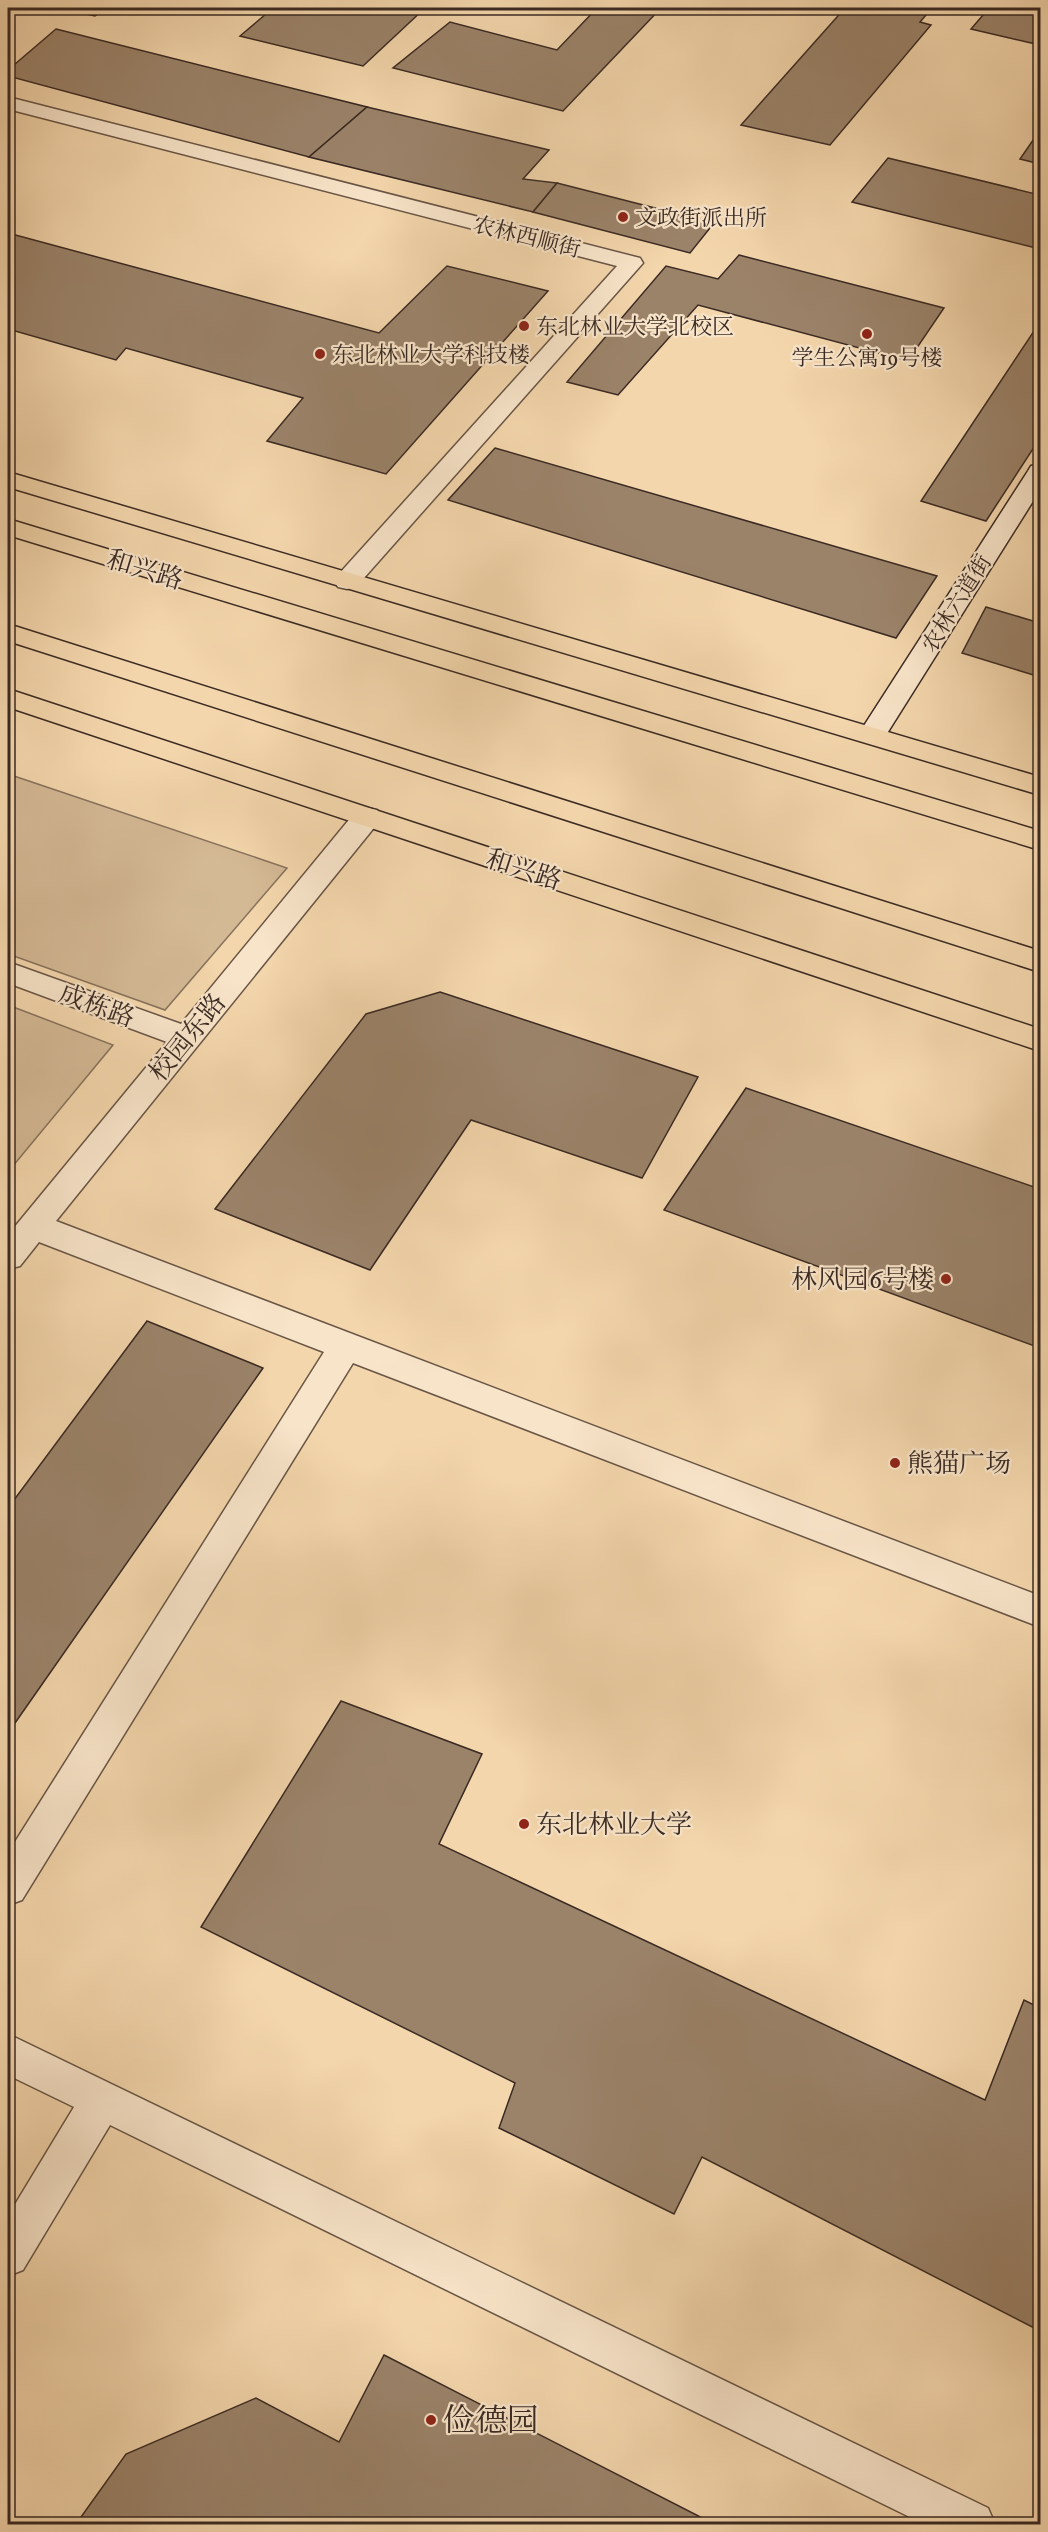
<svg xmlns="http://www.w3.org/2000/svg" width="1048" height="2532" font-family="'IM FELL Double Pica','Noto Serif SC',serif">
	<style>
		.green { fill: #d4b995; stroke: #87725c; stroke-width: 1.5 }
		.building { fill: #9b836a; stroke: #3a2a23; stroke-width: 1.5 }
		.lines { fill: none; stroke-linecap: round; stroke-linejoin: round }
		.street-casing { stroke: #685545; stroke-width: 3 }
		.secondary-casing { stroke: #3a2a23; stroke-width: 3 }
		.highway-casing { stroke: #3a2a23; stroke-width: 3 }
		.street { fill: #f8e4c9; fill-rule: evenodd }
		.secondary { fill: #f8e4c9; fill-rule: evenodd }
		.highway { fill: #f4d6ac; fill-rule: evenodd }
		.poi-dot { fill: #8f2418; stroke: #f8e4c9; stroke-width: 2 }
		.labels { text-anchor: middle; stroke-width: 4.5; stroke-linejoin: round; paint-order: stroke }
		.far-poi-label { font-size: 22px; fill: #3a2a23; stroke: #f8e4c9; text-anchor: start }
		.far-street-label { font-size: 22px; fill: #3a2a23; stroke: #f8e4c9 }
		.street-label { font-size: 26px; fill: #3a2a23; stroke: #f8e4c9 }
		.poi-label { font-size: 26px; fill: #3a2a23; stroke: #f8e4c9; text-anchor: start }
		.near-poi-label { font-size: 32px; fill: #3a2a23; stroke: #f8e4c9; text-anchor: start }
	</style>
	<rect width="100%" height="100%" fill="#f4d6ac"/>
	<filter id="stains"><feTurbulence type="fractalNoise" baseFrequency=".00333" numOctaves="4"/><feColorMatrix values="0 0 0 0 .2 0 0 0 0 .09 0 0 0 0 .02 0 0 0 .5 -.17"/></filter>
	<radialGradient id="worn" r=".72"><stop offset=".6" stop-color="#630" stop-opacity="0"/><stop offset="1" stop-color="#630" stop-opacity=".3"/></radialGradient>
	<g class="green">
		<path d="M8,774L287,868L165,1010L8,954Z"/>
		<path d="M8,1005L113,1045L8,1172Z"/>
	</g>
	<g class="building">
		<path d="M60,8H106L95,16Z"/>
		<path d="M273,8H425L363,66L240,36Z"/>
		<path d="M597,8H661L563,111L393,68L450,22L557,50Z"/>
		<path d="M845,8H932L920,22L931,25L830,145L741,125Z"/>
		<path d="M989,8H1040V45L971,29Z"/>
		<path d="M56,29L367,107L309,157L8,76V70Z"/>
		<path d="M367,107L549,150L523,179L557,183L533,212L309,157Z"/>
		<path d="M1040,130V164L1020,159Z"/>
		<path d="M888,158L1040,195V249L852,202Z"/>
		<path d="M557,183L714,223L690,253L533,212Z"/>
		<path d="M8,233L379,333L447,266L548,291L386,474L267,441L303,398L126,348L116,360L8,329Z"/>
		<path d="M739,255L944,308L908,361L698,305L618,395L567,382L666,266L718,279Z"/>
		<path d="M1040,322V438L986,521L921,501Z"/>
		<path d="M495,448L937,576L896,638L448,500Z"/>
		<path d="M986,607L1040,623V677L962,653Z"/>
		<path d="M440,992L698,1077L642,1178L471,1120L370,1270L215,1209L366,1014Z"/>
		<path d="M746,1088L1040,1189V1348L664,1210Z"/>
		<path d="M147,1321L263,1368L8,1733V1508Z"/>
		<path d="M341,1701L482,1754L439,1844L985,2100L1024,2000L1040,2008V2331L702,2157L674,2214L499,2128L515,2083L201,1927Z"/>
		<path d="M384,2355L714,2524H76L126,2454L256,2398L339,2442Z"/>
	</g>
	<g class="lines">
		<defs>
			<g id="street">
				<path d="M8,97L640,258L643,263L356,587L347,589L338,587L334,581L338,575L617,266L8,109Z"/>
				<path d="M367,808L377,810L381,817L377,824L56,1221L1040,1596V1627L353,1363L22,1900L8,1905V1853L324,1352L39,1242L20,1266L8,1269V1235L167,1042L8,983V962L181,1024L357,810Z"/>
				<path d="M8,2034L988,2508L995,2524H924L110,2125L23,2270L8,2276V2216L74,2107L8,2075Z"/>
			</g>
			<path id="secondary" d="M1040,464V490L886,735L882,741L872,744L862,741L858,735L1028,471L1031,466Z"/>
			<g id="highway">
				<path d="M8,472L1040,777V795L8,487Z"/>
				<path d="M8,519L1040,831V850L8,535Z"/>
				<path d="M8,624L1040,951V972L8,641Z"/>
				<path d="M8,689L1040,1029V1051L8,707Z"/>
			</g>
		</defs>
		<use href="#street" class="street-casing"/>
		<use href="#secondary" class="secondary-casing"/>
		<use href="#highway" class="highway-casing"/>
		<use href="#street" class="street"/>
		<use href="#secondary" class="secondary"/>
		<use href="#highway" class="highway"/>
	</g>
	<g class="poi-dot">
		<circle cx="623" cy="217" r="6"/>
		<circle cx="524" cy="326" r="6"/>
		<circle cx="867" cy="334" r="6"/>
		<circle cx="320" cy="354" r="6"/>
		<circle cx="946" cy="1279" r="6"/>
		<circle cx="895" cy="1463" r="6"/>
		<circle cx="524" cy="1824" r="6"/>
		<circle cx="431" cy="2420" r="6"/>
	</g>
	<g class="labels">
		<g class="far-poi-label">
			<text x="635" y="225">文政街派出所</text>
			<text x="536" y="334">东北林业大学北校区</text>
			<text x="332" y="362">东北林业大学科技楼</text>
			<text x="867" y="365" text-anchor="middle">学生公寓19号楼</text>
		</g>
		<g class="far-street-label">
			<text transform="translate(527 236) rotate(14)" y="8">农林西顺街</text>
			<text transform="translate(956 603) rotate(-58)" y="8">农林六道街</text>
		</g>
		<g class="street-label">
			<text transform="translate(145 569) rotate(17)" y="9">和兴路</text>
			<text transform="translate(524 869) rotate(18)" y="9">和兴路</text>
			<text transform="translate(97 1005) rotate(20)" y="9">成栋路</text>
			<text transform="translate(187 1037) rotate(-51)" y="9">校园东路</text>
		</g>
		<g class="poi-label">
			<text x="934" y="1288" text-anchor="end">林风园6号楼</text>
			<text x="907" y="1472">熊猫广场</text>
			<text x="536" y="1833">东北林业大学</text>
		</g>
		<g class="near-poi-label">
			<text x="443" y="2431">俭德园</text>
		</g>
	</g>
	<rect width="1048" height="2532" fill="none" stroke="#f4d6ac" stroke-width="30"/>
	<rect x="9" y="9" width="1030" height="2514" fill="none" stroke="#3a2a23" stroke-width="3"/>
	<rect x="15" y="15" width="1018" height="2502" fill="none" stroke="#3a2a23" stroke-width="1.5"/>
	<rect width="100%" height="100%" filter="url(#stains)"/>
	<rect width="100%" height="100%" fill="url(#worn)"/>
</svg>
